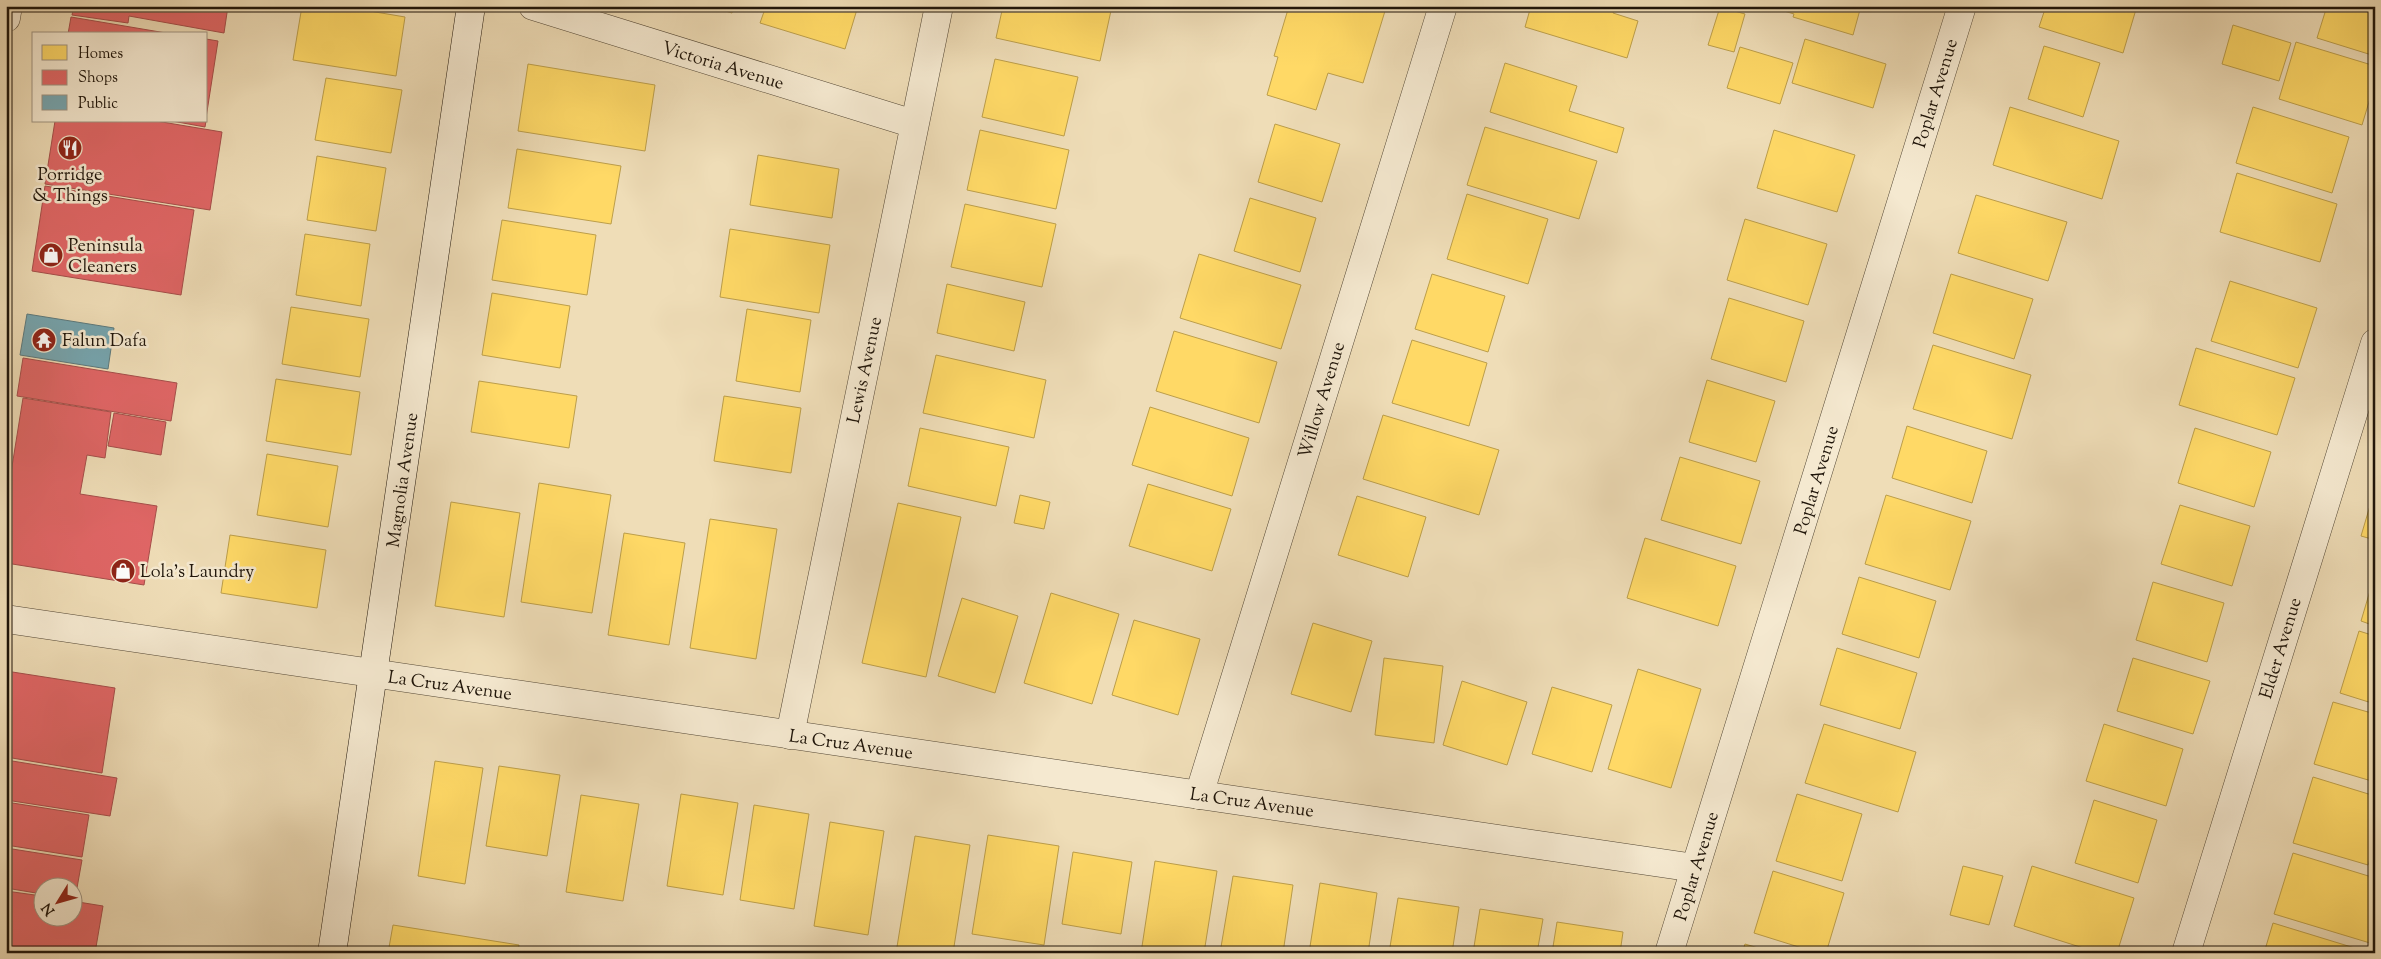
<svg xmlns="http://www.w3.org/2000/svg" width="2381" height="959" font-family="'Sorts Mill Goudy',serif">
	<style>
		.homes { fill: #ffd966; stroke: #bc9e4a }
		.shops { fill: #e06666; stroke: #a64e4a }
		.public { fill: #76a5af; stroke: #5c7a7e }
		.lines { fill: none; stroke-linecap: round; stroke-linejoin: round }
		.minor-casing { stroke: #534735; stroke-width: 29 }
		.tertiary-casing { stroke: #534735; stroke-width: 29 }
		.secondary-casing { stroke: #1f150a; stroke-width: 29 }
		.minor { stroke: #f5e9d0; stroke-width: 28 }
		.tertiary { stroke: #f5e9d0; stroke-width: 28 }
		.secondary { stroke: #f5e9d0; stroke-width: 28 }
		.labels { text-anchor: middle; stroke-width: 5; stroke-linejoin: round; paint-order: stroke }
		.street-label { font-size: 18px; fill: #1f150a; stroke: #f5e9d0 }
		.poi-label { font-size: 18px; fill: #1f150a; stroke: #f5e9d0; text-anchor: start }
	</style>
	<rect width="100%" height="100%" fill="#efddb7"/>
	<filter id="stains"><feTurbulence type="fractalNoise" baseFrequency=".004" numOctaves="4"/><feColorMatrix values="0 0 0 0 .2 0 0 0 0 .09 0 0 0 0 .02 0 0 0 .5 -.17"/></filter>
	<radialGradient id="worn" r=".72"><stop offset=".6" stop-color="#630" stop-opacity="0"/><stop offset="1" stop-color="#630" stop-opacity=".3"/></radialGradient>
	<g class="homes">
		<path d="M302,6H340L405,17L396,76L293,60Z"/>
		<path d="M709,6H734L732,13Z"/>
		<path d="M766,6H858L845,49L760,23Z"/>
		<path d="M1003,6H1112L1100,61L996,38Z"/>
		<path d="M1289,6H1371L1385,11L1363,83L1328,73L1316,110L1267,95L1278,57L1274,56Z"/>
		<path d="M1531,6H1615L1613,13L1638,21L1627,58L1525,27Z"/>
		<path d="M1861,6L1853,35L1793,17L1794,14L1771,7Z"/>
		<path d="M2046,6H2137L2123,53L2039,27Z"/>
		<path d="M2327,6H2375V56L2317,38Z"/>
		<path d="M1720,7L1745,14L1734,52L1708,45Z"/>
		<path d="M2233,25L2291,43L2279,81L2222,64Z"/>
		<path d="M1805,39L1886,64L1873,108L1792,83Z"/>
		<path d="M2296,42L2375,66V82L2362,125L2279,99Z"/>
		<path d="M2044,46L2100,63L2083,117L2028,99Z"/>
		<path d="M1740,47L1793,63L1780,104L1727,88Z"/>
		<path d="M995,59L1078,77L1064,136L982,117Z"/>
		<path d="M1505,63L1577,86L1569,111L1624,128L1617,153L1490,112Z"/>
		<path d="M528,64L655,85L645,151L518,131Z"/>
		<path d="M326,78L402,90L391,153L315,140Z"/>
		<path d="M2010,107L2119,141L2102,199L1993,165Z"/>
		<path d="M2253,107L2349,137L2332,193L2236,163Z"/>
		<path d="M1275,124L1340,144L1322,202L1258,182Z"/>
		<path d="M1485,127L1597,161L1579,219L1467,185Z"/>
		<path d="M980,130L1069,150L1056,209L967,190Z"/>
		<path d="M1774,130L1855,155L1837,212L1757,188Z"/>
		<path d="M517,149L621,166L611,224L508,208Z"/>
		<path d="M758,155L839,169L832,218L750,205Z"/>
		<path d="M317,156L386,168L376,231L307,220Z"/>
		<path d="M2237,173L2337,204L2320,262L2220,232Z"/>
		<path d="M1467,194L1548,219L1528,284L1447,259Z"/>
		<path d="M1976,195L2067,222L2048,281L1958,253Z"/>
		<path d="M1250,198L1316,218L1300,272L1234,251Z"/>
		<path d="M965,204L1056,224L1042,287L951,267Z"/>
		<path d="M1745,219L1827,244L1808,305L1727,280Z"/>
		<path d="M502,220L596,235L587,295L492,280Z"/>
		<path d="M730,229L830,245L819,313L720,297Z"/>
		<path d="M305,234L370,244L361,306L296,295Z"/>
		<path d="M1199,254L1301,285L1281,349L1180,318Z"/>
		<path d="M1432,274L1505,296L1488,352L1415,329Z"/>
		<path d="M1951,274L2033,299L2014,359L1933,333Z"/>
		<path d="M2230,281L2317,308L2298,368L2211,341Z"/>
		<path d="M947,284L1025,302L1014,351L937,333Z"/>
		<path d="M492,293L570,306L560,368L482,355Z"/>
		<path d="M1729,298L1804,321L1786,382L1711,359Z"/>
		<path d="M291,307L369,319L360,377L282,364Z"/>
		<path d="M747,309L811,320L800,392L736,381Z"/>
		<path d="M1174,331L1277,362L1259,423L1156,391Z"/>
		<path d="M1412,340L1487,363L1469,426L1392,403Z"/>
		<path d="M1933,345L2031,375L2012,439L1913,409Z"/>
		<path d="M2196,348L2295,378L2277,435L2179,405Z"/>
		<path d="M936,355L1046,380L1034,438L923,413Z"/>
		<path d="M276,379L360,392L351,455L266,441Z"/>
		<path d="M1707,380L1775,401L1756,462L1689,442Z"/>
		<path d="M479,381L577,396L569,448L471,432Z"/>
		<path d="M724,396L801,408L791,473L714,461Z"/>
		<path d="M1150,407L1249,438L1232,496L1132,465Z"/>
		<path d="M1383,415L1499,450L1479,515L1363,479Z"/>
		<path d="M1907,426L1987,451L1972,503L1892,478Z"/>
		<path d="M920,428L1009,447L996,506L908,486Z"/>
		<path d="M2195,428L2271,452L2254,507L2178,483Z"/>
		<path d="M267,454L338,466L328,527L257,515Z"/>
		<path d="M1680,457L1760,481L1741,544L1661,520Z"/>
		<path d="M539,483L611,495L592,613L521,602Z"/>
		<path d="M1148,484L1231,509L1212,571L1129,546Z"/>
		<path d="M2375,489V540L2361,536Z"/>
		<path d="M1020,495L1050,502L1044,529L1014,523Z"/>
		<path d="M1886,495L1971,521L1950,590L1865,564Z"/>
		<path d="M1357,496L1426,517L1408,577L1338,555Z"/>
		<path d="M451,502L520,513L504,617L435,606Z"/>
		<path d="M898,503L961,517L926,677L862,663Z"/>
		<path d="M2180,505L2250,526L2232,586L2161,564Z"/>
		<path d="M710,519L777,529L756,659L690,648Z"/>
		<path d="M624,533L685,543L669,645L608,635Z"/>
		<path d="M230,535L326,550L317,608L221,593Z"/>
		<path d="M1645,538L1736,566L1718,626L1627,598Z"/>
		<path d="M2375,574V626L2361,621Z"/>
		<path d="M1859,577L1936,601L1919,658L1842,634Z"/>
		<path d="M2153,582L2224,603L2207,662L2136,640Z"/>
		<path d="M1051,593L1119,614L1092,704L1024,683Z"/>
		<path d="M962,598L1018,616L995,693L938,676Z"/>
		<path d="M1134,620L1200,639L1178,715L1112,695Z"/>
		<path d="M1313,623L1372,641L1351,712L1291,694Z"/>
		<path d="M2359,631L2375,636V704L2340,693Z"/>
		<path d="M1837,648L1917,673L1900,729L1820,705Z"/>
		<path d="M1384,658L1443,666L1434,743L1375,735Z"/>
		<path d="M2133,658L2210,681L2193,734L2117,711Z"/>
		<path d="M1638,669L1701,689L1671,788L1608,769Z"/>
		<path d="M1462,681L1527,702L1507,765L1443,745Z"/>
		<path d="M1552,687L1612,705L1592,772L1532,754Z"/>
		<path d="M2333,702L2375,714V782L2314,764Z"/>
		<path d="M1824,724L1916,752L1898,812L1805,783Z"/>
		<path d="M2104,724L2183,749L2166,806L2086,781Z"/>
		<path d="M435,761L483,768L465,884L418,876Z"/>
		<path d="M499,766L560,775L547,856L486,846Z"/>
		<path d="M2313,777L2375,796V844L2368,865L2293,843Z"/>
		<path d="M681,794L738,803L723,895L667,886Z"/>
		<path d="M1797,794L1862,814L1842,881L1776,861Z"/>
		<path d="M581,795L639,804L623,901L566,892Z"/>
		<path d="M2094,800L2157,820L2138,883L2075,863Z"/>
		<path d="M754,805L809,814L794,909L740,900Z"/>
		<path d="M830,822L884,831L868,935L814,926Z"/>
		<path d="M988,835L1059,846L1044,945L972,934Z"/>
		<path d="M915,836L970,845L953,953H896Z"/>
		<path d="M1073,852L1132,862L1121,934L1062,924Z"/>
		<path d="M2293,853L2375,878V928L2370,943L2274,914Z"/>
		<path d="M1155,861L1217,871L1204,953H1141Z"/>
		<path d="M1963,866L2003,876L1989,925L1950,915Z"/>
		<path d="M2032,866L2134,898L2117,953H2099L2014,926Z"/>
		<path d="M1773,871L1844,893L1826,953H1818L1754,933Z"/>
		<path d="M1233,876L1293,885L1283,953H1220Z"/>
		<path d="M1320,883L1377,893L1368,953H1309Z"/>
		<path d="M1398,898L1459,907L1452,953H1389Z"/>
		<path d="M1480,909L1543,919L1537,953H1473Z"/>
		<path d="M1557,922L1623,932L1620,953H1552Z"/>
		<path d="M2273,923L2371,953H2264Z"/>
		<path d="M393,925L519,945L518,953H388Z"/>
		<path d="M1745,944L1775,953H1742Z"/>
		<path d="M2040,949L2052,953H2039Z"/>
	</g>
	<g class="shops">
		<path d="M74,6H228L224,33L129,16L128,23L72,15Z"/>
		<path d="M71,17L172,34H68Z"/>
		<path d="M206,39L218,41L206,118Z"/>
		<path d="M55,121H156L222,132L210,210L45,184Z"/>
		<path d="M172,121H206L205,127Z"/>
		<path d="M45,186L194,210L181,295L32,271Z"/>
		<path d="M23,358L177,383L171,421L17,396Z"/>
		<path d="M23,398L111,412L105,458L87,455L80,494L157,506L144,585L6,563V504Z"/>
		<path d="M114,413L166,422L161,455L108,446Z"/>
		<path d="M6,671L115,688L102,773L6,757Z"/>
		<path d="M6,760L117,778L110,816L6,800Z"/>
		<path d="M6,802L89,815L82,857L6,845Z"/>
		<path d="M6,848L82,860L75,899L72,898V886H42V894L6,888Z"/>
		<path d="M6,891L42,896V916H72V901L103,906L95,953H6Z"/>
	</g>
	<path class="public" d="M27,314L114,328L108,369L20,355Z"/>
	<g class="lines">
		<defs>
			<g id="minor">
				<path d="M533,6L914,124"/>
				<path d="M6,619L1695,868"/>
				<path d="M790,735L939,6"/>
				<path d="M1199,795L1443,6"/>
				<path d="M1669,953L1962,6"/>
				<path d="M2186,953L2375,343"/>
			</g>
			<path id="tertiary" d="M6,18L8,6"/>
			<path id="secondary" d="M332,953L471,6"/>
		</defs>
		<use href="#minor" class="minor-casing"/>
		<use href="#tertiary" class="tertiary-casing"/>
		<use href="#secondary" class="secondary-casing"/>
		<use href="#minor" class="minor"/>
		<use href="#tertiary" class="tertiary"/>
		<use href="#secondary" class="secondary"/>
	</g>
	<defs>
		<symbol id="restaurant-disc" viewBox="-11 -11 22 22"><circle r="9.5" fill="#8f2418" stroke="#f5e9d0"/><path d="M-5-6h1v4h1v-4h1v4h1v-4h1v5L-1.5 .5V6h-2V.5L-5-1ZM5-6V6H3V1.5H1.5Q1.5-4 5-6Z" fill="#fff"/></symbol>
		<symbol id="shop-disc" viewBox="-11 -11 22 22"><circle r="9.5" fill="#8f2418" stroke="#f5e9d0"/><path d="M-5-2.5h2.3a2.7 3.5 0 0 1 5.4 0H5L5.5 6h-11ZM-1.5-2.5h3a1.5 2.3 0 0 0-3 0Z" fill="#fff"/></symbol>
		<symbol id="temple-disc" viewBox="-11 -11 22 22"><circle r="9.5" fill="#8f2418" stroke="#f5e9d0"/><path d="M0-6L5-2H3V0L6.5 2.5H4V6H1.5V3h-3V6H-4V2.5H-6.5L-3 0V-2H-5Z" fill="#fff"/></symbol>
	</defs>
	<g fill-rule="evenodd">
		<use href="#restaurant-disc" x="56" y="134" width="28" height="28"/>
		<use href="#shop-disc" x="37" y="241" width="28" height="28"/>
		<use href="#temple-disc" x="30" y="326" width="28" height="28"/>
		<use href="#shop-disc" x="109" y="557" width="28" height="28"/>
	</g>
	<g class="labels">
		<g class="street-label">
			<text transform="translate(723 65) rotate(17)" y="6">Victoria Avenue</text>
			<text transform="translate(1935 93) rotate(-73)" y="6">Poplar Avenue</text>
			<text transform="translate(864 370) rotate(-78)" y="6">Lewis Avenue</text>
			<text transform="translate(1321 400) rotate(-73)" y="6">Willow Avenue</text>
			<text transform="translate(402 480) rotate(-82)" y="6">Magnolia Avenue</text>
			<text transform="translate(1816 480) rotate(-73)" y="6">Poplar Avenue</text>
			<text transform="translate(2280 648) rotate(-73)" y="6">Elder Avenue</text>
			<text transform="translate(450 685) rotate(8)" y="6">La Cruz Avenue</text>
			<text transform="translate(851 744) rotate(8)" y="6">La Cruz Avenue</text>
			<text transform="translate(1252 802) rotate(8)" y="6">La Cruz Avenue</text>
			<text transform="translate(1696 866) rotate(-73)" y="6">Poplar Avenue</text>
		</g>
		<g class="poi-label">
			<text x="70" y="180" text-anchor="middle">Porridge<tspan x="70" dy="21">&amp; Things</tspan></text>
			<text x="68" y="251">Peninsula<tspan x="68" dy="21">Cleaners</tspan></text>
			<text x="62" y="346">Falun Dafa</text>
			<text x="140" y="577">Lola’s Laundry</text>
		</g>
	</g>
	<rect width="2381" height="959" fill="none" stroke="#efddb7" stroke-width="25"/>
	<rect x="8" y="8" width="2366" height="944" fill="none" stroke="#1f150a" stroke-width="2.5"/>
	<rect x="12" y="12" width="2356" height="934" fill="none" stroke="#1f150a"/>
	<rect x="32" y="32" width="175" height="90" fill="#f5e9d0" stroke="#9f9481"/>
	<rect x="42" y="45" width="25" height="15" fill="#ffd966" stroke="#9f9481"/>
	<text x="78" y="58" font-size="15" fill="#1f150a">Homes</text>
	<rect x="42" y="70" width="25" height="15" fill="#e06666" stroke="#9f9481"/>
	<text x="78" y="82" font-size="15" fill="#1f150a">Shops</text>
	<rect x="42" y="95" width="25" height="15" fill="#76a5af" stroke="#9f9481"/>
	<text x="78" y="108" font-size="15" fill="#1f150a">Public</text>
	<g transform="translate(58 902) rotate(233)"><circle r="24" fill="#f5e9d0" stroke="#9f9481"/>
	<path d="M0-4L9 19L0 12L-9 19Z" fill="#8f2418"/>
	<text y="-8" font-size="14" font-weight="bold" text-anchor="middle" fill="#1f150a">N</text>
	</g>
	<rect width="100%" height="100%" filter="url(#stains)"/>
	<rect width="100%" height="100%" fill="url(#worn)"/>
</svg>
